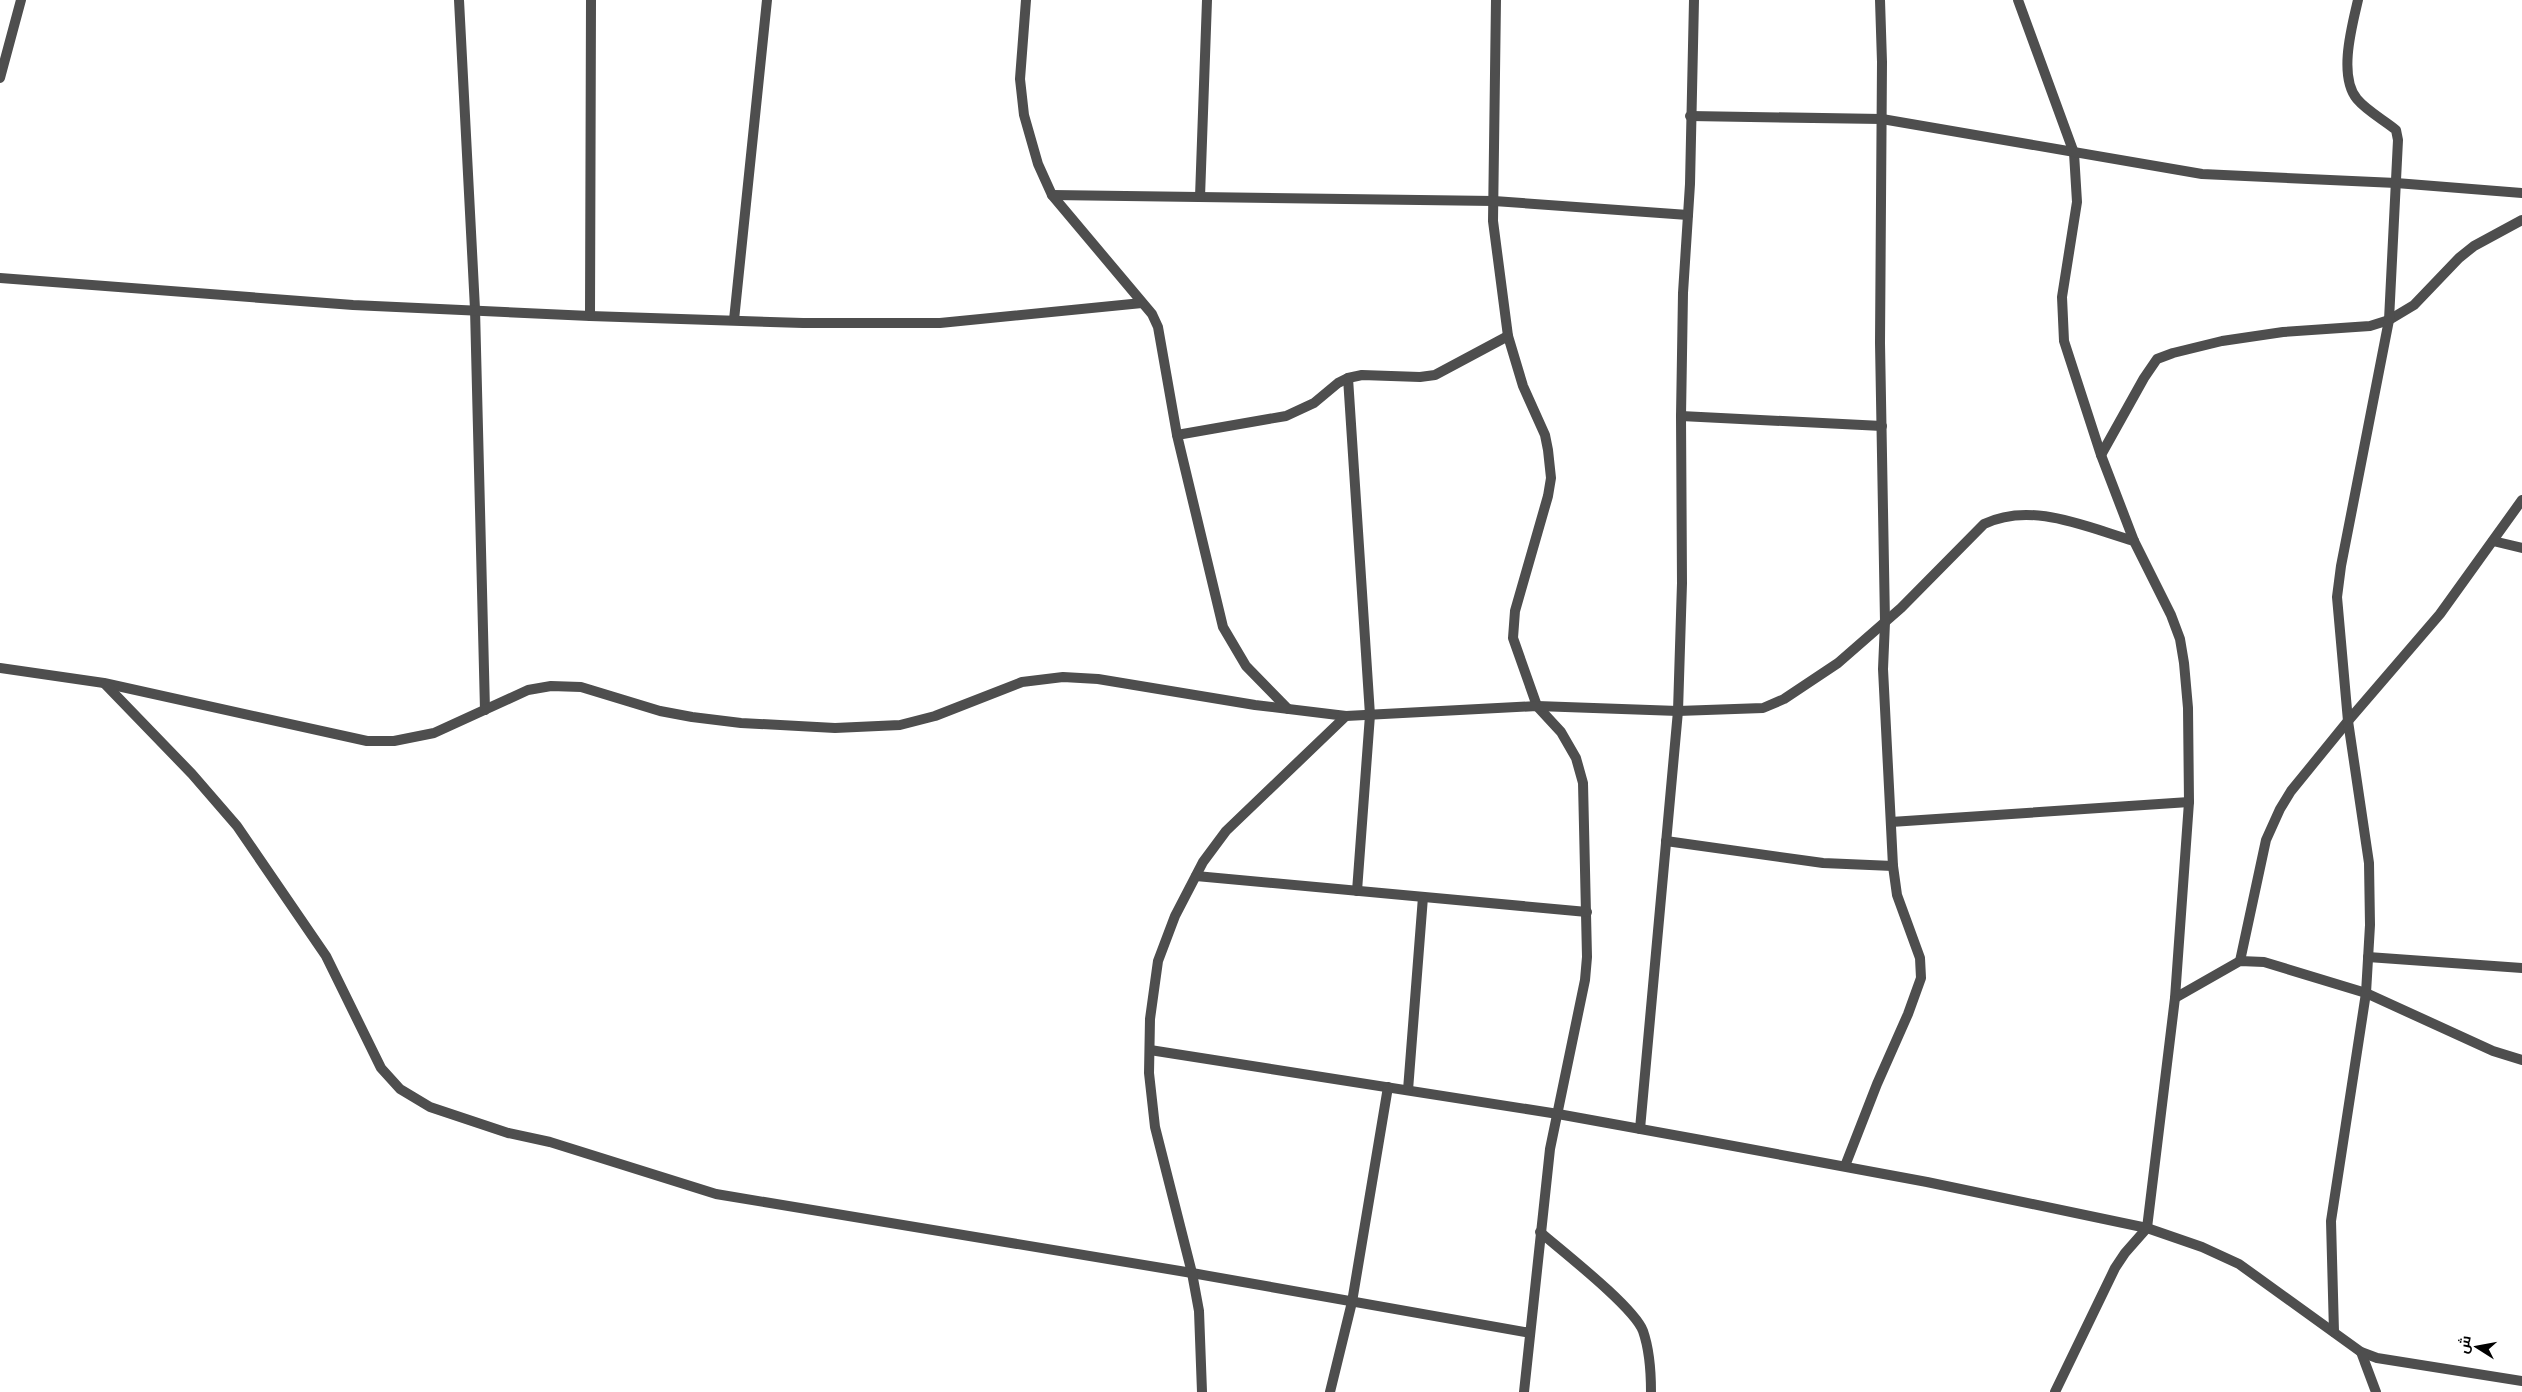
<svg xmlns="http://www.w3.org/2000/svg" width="2522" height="1392" font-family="Raleway,Cairo,sans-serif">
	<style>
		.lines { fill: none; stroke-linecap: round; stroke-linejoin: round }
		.street { stroke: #4e4e4e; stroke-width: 10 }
	</style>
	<rect width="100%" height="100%" fill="#fff"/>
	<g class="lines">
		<g class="street">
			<path d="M459,0L475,309L485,710"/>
			<path d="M1026,0L1020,79L1024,115L1038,164L1052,195L1152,314L1158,327L1177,435L1223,627L1246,666L1288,709"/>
			<path d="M1496,0L1493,221L1508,336L1523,386L1545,435L1548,450L1551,478L1548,496L1515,611L1513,638L1537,706L1561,732L1576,758L1583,783L1587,957L1585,980L1550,1149L1524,1392"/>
			<path d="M2018,0L2074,153L2077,202L2062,297L2064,341L2101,455L2134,541L2171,615L2180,639L2184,663L2188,708L2189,802L2175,998L2147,1228L2125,1253L2115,1268L2055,1392"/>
			<path d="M0,78L21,0"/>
			<path d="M1690,116L1882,119L2202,174L2396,183L2522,193"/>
			<path d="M1052,195L1494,201L1688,215"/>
			<path d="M1200,197L1207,0"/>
			<path d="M0,278L353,305L590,316L803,323H940L1142,303"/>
			<path d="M590,316L591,0"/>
			<path d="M734,320L767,0"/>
			<path d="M1348,378L1370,715L1357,891"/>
			<path d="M1681,416L1882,426"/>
			<path d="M1177,435L1286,416L1314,403L1338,383L1348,378L1362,375L1420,377L1435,375L1508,336"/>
			<path d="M2101,455L2144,378L2157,359L2173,353L2222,341L2283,332L2370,326L2389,320L2414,305L2459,258L2474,246L2522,220"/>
			<path d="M2493,541L2522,548"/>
			<path d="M0,668L104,683L367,741H394L434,733L528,690L551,686L581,687L660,711L692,717L741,723L835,728L900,725L935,716L1022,682L1063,677L1098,679L1255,705L1346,716L1537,706L1678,711L1763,708L1784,699L1838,663L1901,608L1984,524C2031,501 2086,527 2134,541"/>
			<path d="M105,684L192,774L237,826L326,956L381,1068L400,1089L430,1107L508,1133L550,1142L716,1194L1192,1273L1530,1333"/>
			<path d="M1891,822L2189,802"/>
			<path d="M1666,841L1823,863L1893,866"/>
			<path d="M1196,876L1587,912"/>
			<path d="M2368,957L2522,968"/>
			<path d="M2240,961L2266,840L2280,809L2291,791L2348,721L2440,614L2522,500"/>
			<path d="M2175,998L2240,961L2264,962L2366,993L2493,1051L2522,1060"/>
			<path d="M1150,1050L1558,1114L1701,1140L1927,1182L2147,1228L2202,1247L2239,1264L2361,1352L2377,1358L2522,1381"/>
			<path d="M1408,1090L1423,897"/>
			<path d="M1640,1129L1678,711L1682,583L1681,416L1683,293L1690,184L1694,0"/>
			<path d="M1845,1166L1877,1084L1908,1014L1921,978L1920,958L1897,895L1893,866L1883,669L1885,622L1880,343L1882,62L1880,0"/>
			<path d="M1540,1232C1562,1251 1634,1307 1643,1331C1650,1351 1651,1371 1651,1392"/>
			<path d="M2334,1332L2331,1221L2366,993L2370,925L2369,863L2348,721L2337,597L2341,566L2389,320L2398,140L2396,130C2384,120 2367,111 2357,99C2338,76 2352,26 2358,0"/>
			<path d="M2361,1352L2376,1392"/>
			<path d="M1202,1392L1199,1311L1192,1273L1155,1127L1149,1073L1150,1019L1158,961L1175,916L1203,862L1226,831L1346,716"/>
			<path d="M1330,1392L1352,1302L1388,1087"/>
		</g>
	</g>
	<g transform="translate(2477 1347) rotate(281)" stroke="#ffffff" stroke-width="4" paint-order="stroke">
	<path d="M0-4L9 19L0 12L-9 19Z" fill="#000000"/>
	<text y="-8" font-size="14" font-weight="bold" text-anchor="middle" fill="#000000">ش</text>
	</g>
</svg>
